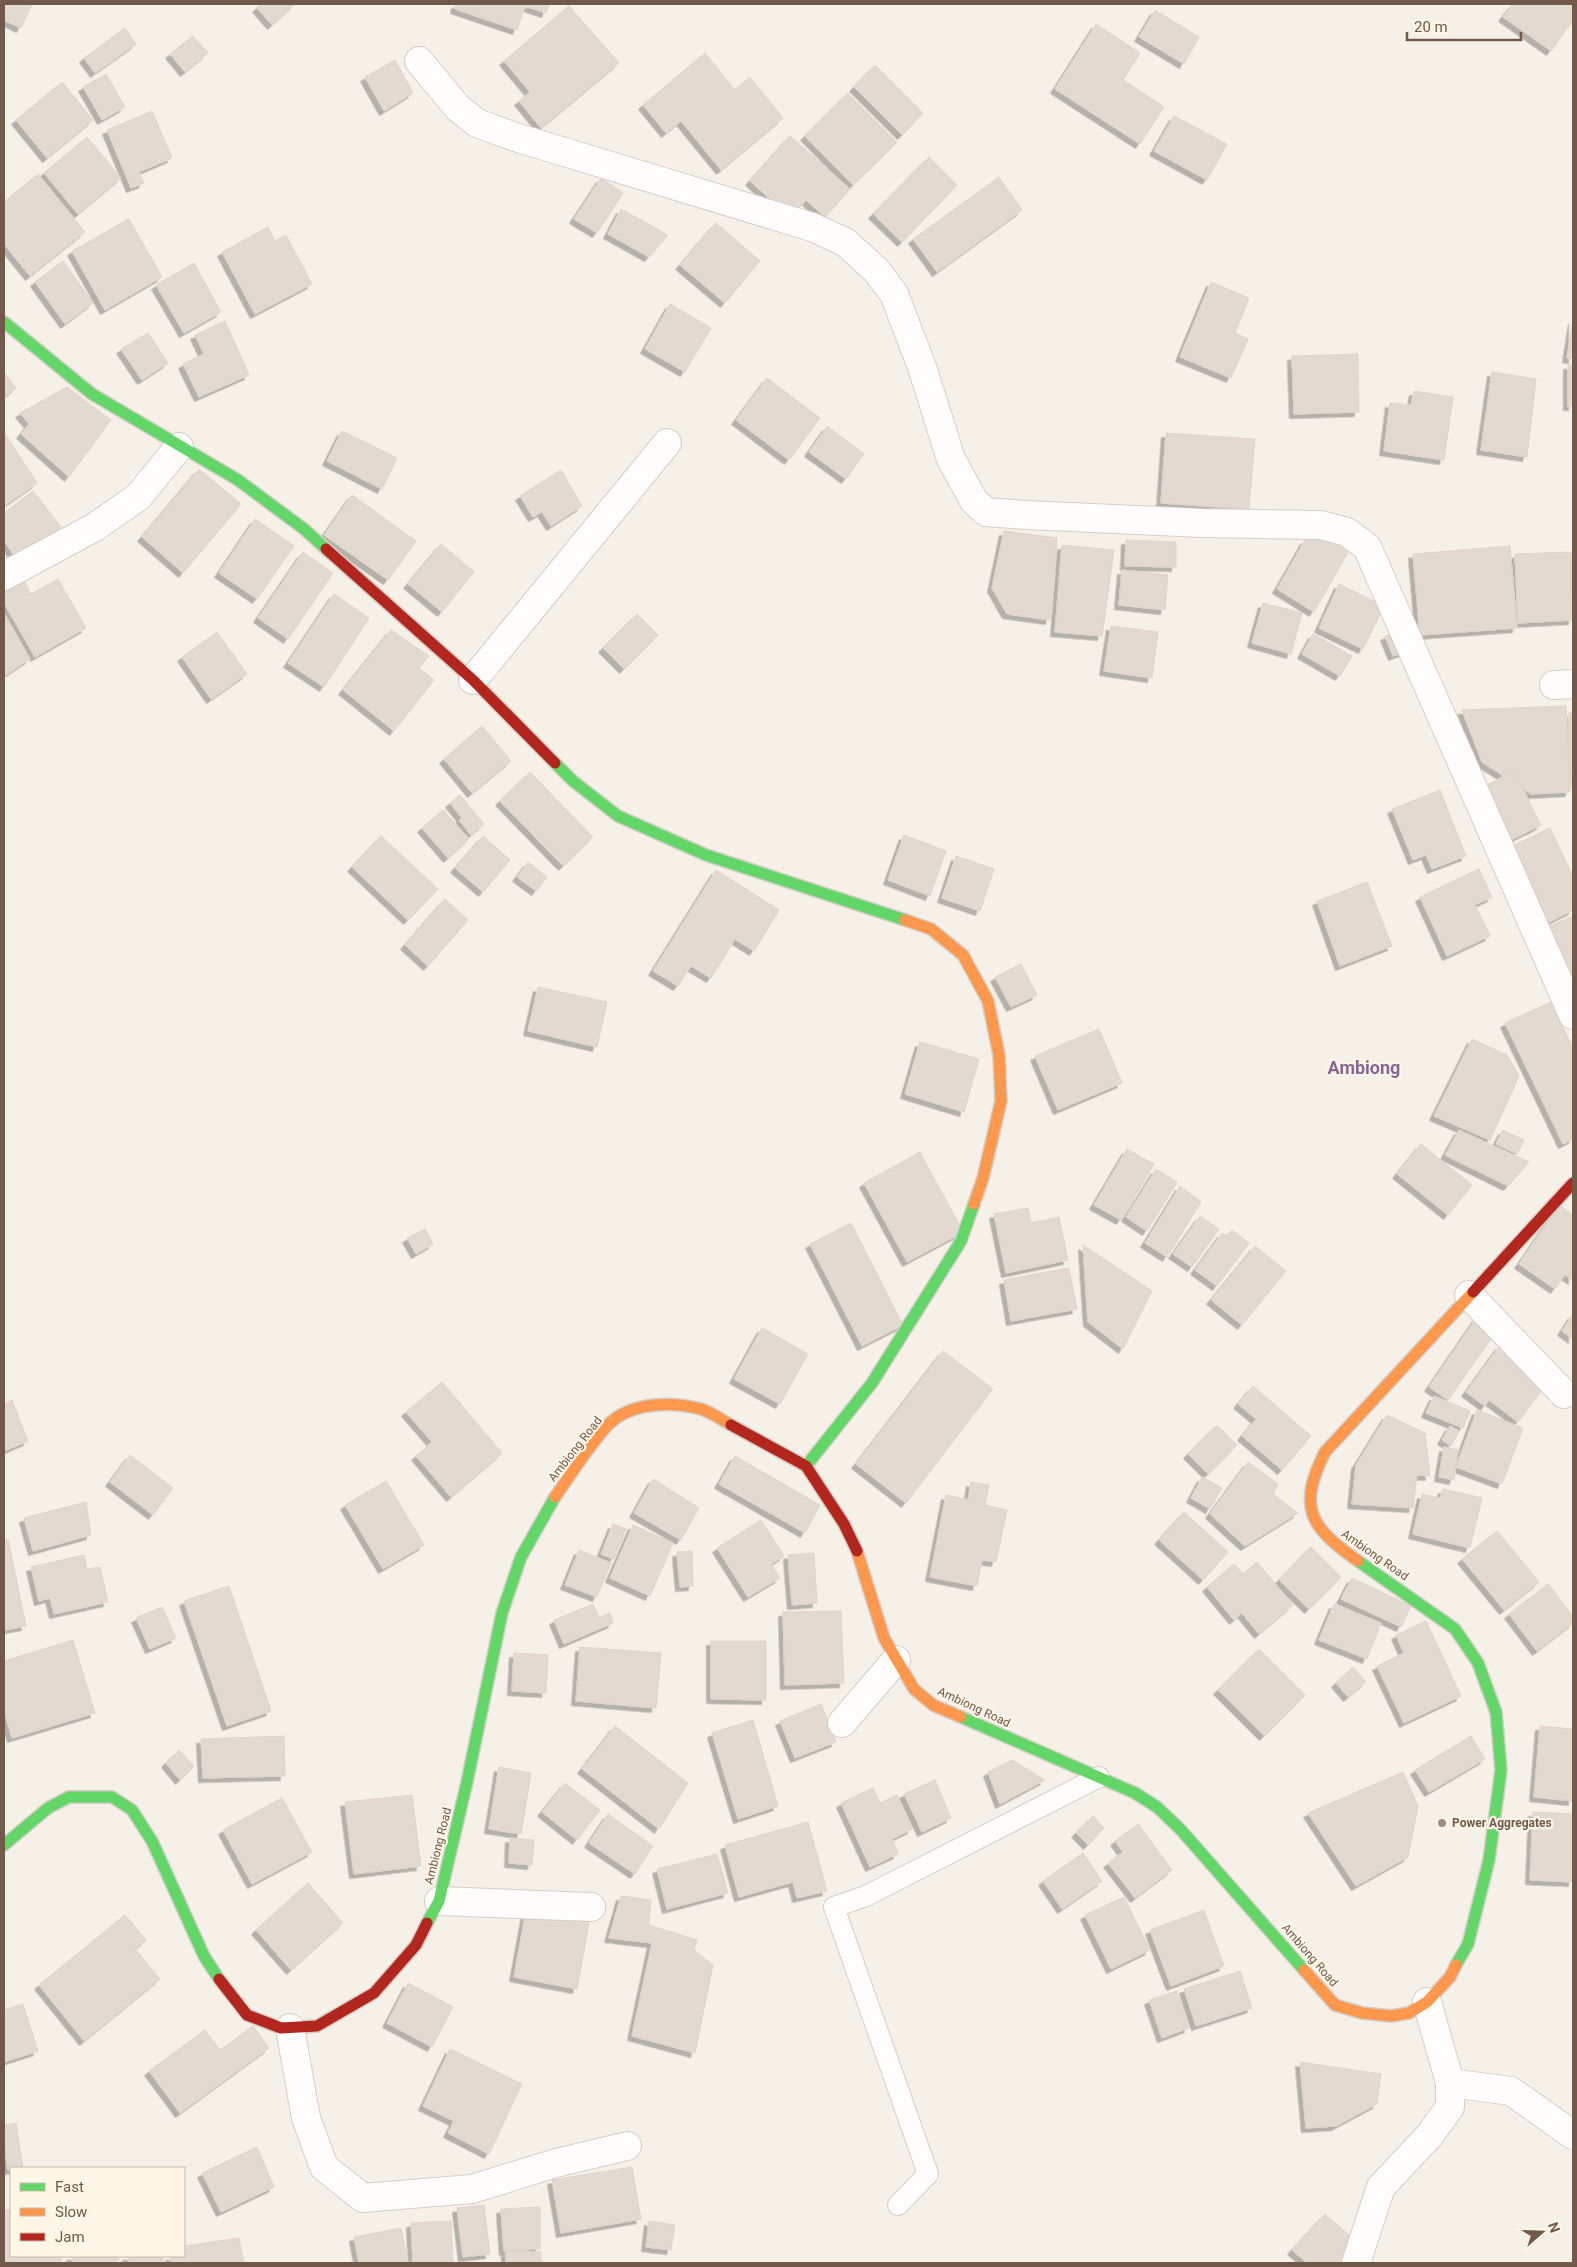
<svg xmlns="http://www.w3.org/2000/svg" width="1577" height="2267" font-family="Roboto,sans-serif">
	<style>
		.building { fill: #e2d9d0; stroke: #ded4cb; filter: url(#shadow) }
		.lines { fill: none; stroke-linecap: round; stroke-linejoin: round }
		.lane-casing { stroke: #d5cec6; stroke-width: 22 }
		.street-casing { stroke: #d5cec6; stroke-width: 30 }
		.fast-casing { stroke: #d4cdc5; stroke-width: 14 }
		.slow-casing { stroke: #d4cdc5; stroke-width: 14 }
		.jam-casing { stroke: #d4cdc5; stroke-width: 14 }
		.lane { stroke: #fefdfc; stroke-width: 20 }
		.street { stroke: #fefdfc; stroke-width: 28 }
		.fast { stroke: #63d668; stroke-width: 11 }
		.slow { stroke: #ff974d; stroke-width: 11 }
		.jam { stroke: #b3261e; stroke-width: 11 }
		.poi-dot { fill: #a08e81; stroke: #fff6e8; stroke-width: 2 }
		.labels { text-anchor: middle; stroke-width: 4.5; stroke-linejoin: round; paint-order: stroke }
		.street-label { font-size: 12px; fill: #725949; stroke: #fff6e8 }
		.poi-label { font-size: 12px; font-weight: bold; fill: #725949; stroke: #fff6e8; text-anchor: start }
		.district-label { font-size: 18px; font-weight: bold; fill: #876596; stroke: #fff6e8 }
	</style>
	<defs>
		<filter id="shadow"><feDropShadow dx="-4.5" dy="4.5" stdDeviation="0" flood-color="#0004"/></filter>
	</defs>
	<rect width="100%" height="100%" fill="#f6f1e8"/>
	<g class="building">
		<path d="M5,4H32L21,28L4,20Z"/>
		<path d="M261,4H295L272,25L257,8Z"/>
		<path d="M456,4H549L546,13L525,6L517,30L455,9Z"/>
		<path d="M1513,4H1572L1573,20L1551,51L1503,17Z"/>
		<path d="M569,6L619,63L541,128L519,101L530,92L504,61Z"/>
		<path d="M1155,10L1199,37L1184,64L1139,37Z"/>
		<path d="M1096,24L1140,53L1123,80L1164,107L1140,144L1055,89Z"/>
		<path d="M125,28L136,44L95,73L84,58Z"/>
		<path d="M193,36L208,53L185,72L170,54Z"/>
		<path d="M705,53L735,90L750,77L783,118L721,170L681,121L666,133L643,105Z"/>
		<path d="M395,60L413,93L384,111L365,77Z"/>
		<path d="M875,65L923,113L902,135L854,87Z"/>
		<path d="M106,74L125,107L102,120L83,87Z"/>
		<path d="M62,82L93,120L47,158L16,120Z"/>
		<path d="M848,93L897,142L853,185L805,136Z"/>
		<path d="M152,111L172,158L139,172L144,183L131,188L107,130Z"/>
		<path d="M1174,116L1227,144L1207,180L1154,151Z"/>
		<path d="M790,136L850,189L825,217L806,200L791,218L750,181Z"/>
		<path d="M87,137L121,178L78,214L44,173Z"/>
		<path d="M929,157L957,185L902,242L873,214Z"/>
		<path d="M38,174L85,232L30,276L4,244V202Z"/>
		<path d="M999,177L1022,210L937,272L913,239Z"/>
		<path d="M601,178L623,193L597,233L574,219Z"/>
		<path d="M621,209L668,235L649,257L608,234Z"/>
		<path d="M129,219L162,277L105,310L72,251Z"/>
		<path d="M716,223L760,261L725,303L680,265Z"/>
		<path d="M268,227L275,241L286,235L312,284L255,314L222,252Z"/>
		<path d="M63,261L93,303L65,324L35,282Z"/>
		<path d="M194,263L221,312L184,333L156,285Z"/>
		<path d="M1211,282L1249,298L1235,333L1248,339L1231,378L1180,357Z"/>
		<path d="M670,304L711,328L685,372L645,349Z"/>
		<path d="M1573,320V359L1567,358Z"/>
		<path d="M225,321L249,375L199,397L183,364L204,354L195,335Z"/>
		<path d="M148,333L168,363L142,380L121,349Z"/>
		<path d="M1358,354L1359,412L1294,414L1292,356Z"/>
		<rect x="1568" y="365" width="5" height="41"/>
		<path d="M4,372L16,388L4,397Z"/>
		<path d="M1492,372L1536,379L1527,457L1481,450Z"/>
		<path d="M767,378L820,418L789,460L736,420Z"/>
		<path d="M67,387L111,420L69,477L21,434L29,424L20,413Z"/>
		<path d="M1414,391L1453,397L1444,460L1384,451L1390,403L1411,405Z"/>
		<path d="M827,426L864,454L846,479L809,452Z"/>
		<path d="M342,431L397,458L382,489L327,461Z"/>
		<path d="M4,432L37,483L4,506Z"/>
		<path d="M1166,433L1255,439L1249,509L1161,503Z"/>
		<path d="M199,469L241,504L183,573L142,537Z"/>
		<path d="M561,470L582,506L551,526L542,512L533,517L520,496Z"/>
		<path d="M33,491L61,527L17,559L4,541V513Z"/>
		<path d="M352,495L416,541L388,580L324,535Z"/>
		<path d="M255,519L294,546L257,599L219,573Z"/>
		<path d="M1004,531L1057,538L1050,620L1007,614L992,588Z"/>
		<path d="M1335,539L1351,547L1314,612L1277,589L1305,540Z"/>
		<path d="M1126,540L1176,542V567L1125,566Z"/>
		<path d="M441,544L474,572L442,612L408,584Z"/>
		<path d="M1062,545L1114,550L1102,636L1055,632Z"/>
		<path d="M1510,546L1517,628L1420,635L1413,554Z"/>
		<path d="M303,552L333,573L288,639L258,618Z"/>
		<path d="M1571,552L1573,620L1518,623L1515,554Z"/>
		<path d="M1122,570L1168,575L1165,610L1119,605Z"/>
		<path d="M23,579L31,594L58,579L86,628L35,657L4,603V590Z"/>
		<path d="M1339,584L1384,606L1363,649L1319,628Z"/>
		<path d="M334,594L369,618L324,687L288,663Z"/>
		<path d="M1263,603L1302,613L1291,654L1252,643Z"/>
		<path d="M4,613L30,659L4,676Z"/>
		<path d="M637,614L658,635L624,669L603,648Z"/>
		<path d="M1111,626L1158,632L1152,678L1104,671Z"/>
		<path d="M391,630L429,656L419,668L434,680L394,731L343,690Z"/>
		<path d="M1398,631L1406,651L1393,656L1385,636Z"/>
		<path d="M217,632L247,674L211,699L182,657Z"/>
		<path d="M1313,634L1352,656L1340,676L1302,654Z"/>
		<path d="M1566,706L1570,792L1531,794L1482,762L1462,710Z"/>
		<path d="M1569,713H1573V787H1570Z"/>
		<path d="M482,726L511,761L472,793L444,759Z"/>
		<path d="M1514,771L1541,825L1509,841L1481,788Z"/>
		<path d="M530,772L593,837L563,866L500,801Z"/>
		<path d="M1440,790L1466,856L1432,869L1426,855L1413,860L1392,809Z"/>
		<path d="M460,795L484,824L471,835L459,820L462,818L450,803Z"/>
		<path d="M443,810L469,839L448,858L422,828Z"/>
		<path d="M1550,828L1573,876V910L1545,924L1508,848Z"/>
		<path d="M904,835L946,851L930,896L888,880Z"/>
		<path d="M381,836L438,889L408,920L352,867Z"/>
		<path d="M483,836L510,860L483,892L455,868Z"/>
		<path d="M956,856L994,869L980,911L942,898Z"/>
		<path d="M528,862L547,877L536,891L517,877Z"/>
		<path d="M1479,869L1492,897L1475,905L1490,936L1447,956L1420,897Z"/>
		<path d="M716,870L779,910L754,951L735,939L711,978L691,966L678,986L653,971Z"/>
		<path d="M1367,882L1392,946L1340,966L1317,901Z"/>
		<path d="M445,899L468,920L428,966L405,945Z"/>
		<path d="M1573,916V986L1543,929Z"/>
		<path d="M1021,964L1037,995L1011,1007L995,977Z"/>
		<path d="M538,987L607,1002L597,1047L528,1031Z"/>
		<path d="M1551,1002L1573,1048V1139L1563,1144L1505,1023Z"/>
		<path d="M1099,1029L1122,1083L1058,1110L1035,1056Z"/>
		<path d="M1472,1039L1507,1055L1519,1076L1490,1140L1434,1116Z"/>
		<path d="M920,1042L979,1059L964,1112L905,1094Z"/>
		<path d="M1459,1130L1529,1162L1508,1186L1445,1155Z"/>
		<path d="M1503,1130L1524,1140L1517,1154L1496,1144Z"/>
		<path d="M1421,1144L1472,1185L1448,1215L1397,1174Z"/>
		<path d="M1127,1149L1154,1164L1121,1220L1094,1205Z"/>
		<path d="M920,1152L963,1232L907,1262L864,1183Z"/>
		<path d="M1156,1169L1177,1182L1147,1231L1126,1217Z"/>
		<path d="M1180,1186L1201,1202L1167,1257L1145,1243Z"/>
		<path d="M1559,1205L1573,1215V1280L1565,1275L1555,1289L1519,1264Z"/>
		<path d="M1028,1208L1031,1223L1059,1217L1068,1260L1006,1273L994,1214Z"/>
		<path d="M1200,1216L1219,1229L1192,1267L1173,1254Z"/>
		<path d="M851,1223L903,1325L862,1346L810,1244Z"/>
		<path d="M425,1229L433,1244L416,1254L407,1238Z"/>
		<path d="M1232,1230L1249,1243L1217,1286L1195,1270L1222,1233L1227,1236Z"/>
		<path d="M1083,1245L1152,1291L1123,1349L1088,1322Z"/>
		<path d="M1255,1246L1286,1271L1242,1325L1211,1300Z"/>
		<path d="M1069,1268L1077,1309L1011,1321L1004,1280Z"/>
		<path d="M1573,1314V1339L1562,1331Z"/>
		<path d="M1477,1317L1496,1332L1448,1400L1429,1387Z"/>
		<path d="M762,1328L808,1354L780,1404L734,1379Z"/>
		<path d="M1500,1345L1520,1359L1515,1364L1544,1387L1518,1422L1489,1400L1485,1406L1466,1392Z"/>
		<path d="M943,1351L993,1389L906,1503L856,1464Z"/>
		<path d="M442,1382L502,1453L451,1497L416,1456L432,1442L406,1412Z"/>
		<path d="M1253,1386L1311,1436L1282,1470L1242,1436L1256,1419L1238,1404Z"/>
		<path d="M1434,1396L1470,1411L1463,1428L1426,1413Z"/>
		<path d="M12,1400L28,1441L4,1451V1404Z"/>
		<path d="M1477,1410L1523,1428L1502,1484L1456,1467Z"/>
		<path d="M1387,1415L1425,1433L1430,1476L1417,1475L1413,1508L1352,1504L1356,1465Z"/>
		<path d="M1217,1425L1237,1445L1208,1474L1188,1454Z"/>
		<path d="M1450,1426L1459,1431L1451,1446L1442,1440Z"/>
		<path d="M1444,1447L1458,1450L1454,1480L1439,1477Z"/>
		<path d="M130,1455L173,1488L153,1515L110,1482Z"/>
		<path d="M735,1456L820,1505L805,1533L719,1484Z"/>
		<path d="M1248,1462L1278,1484L1273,1494L1298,1513L1245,1546L1210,1514Z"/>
		<path d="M1202,1477L1222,1488L1210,1509L1191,1498Z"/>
		<path d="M653,1479L699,1508L681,1540L634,1513Z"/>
		<path d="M386,1481L424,1545L383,1569L345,1505Z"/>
		<path d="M971,1482L989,1485L985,1505L1007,1510L996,1562L982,1560L977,1586L930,1577L946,1495L968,1500Z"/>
		<path d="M1443,1489L1482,1498L1470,1548L1413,1534L1422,1494L1440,1498Z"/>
		<path d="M86,1502L91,1535L33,1551L24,1518Z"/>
		<path d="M1184,1512L1228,1552L1203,1580L1159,1540Z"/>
		<path d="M761,1520L784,1556L771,1564L780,1578L748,1597L717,1548Z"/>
		<path d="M613,1524L626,1529L614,1559L601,1554Z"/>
		<path d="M633,1525L673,1543L650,1596L610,1578Z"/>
		<path d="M1497,1531L1539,1582L1504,1610L1462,1559Z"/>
		<path d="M8,1539L26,1626L4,1630V1540Z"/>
		<path d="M1311,1547L1341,1577L1309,1609L1279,1580Z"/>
		<path d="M579,1550L611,1563L597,1597L565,1585Z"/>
		<path d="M692,1551L693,1586L680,1587L677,1552Z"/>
		<path d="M814,1553L817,1603L792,1605L788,1555Z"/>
		<path d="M84,1555L87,1569L100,1567L108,1602L54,1614L50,1598L39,1601L31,1567Z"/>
		<path d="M1257,1562L1293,1605L1259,1634L1242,1613L1234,1620L1207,1587L1234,1564L1243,1574Z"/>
		<path d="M1352,1578L1411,1606L1401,1627L1341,1599Z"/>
		<path d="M1548,1584L1573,1616V1623L1537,1651L1509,1614Z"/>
		<path d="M229,1586L271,1711L227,1726L184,1601Z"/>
		<path d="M593,1604L599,1617L610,1613L613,1623L564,1644L554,1620Z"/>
		<path d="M1334,1604L1381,1623L1367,1659L1319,1640Z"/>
		<path d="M162,1607L176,1638L150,1649L136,1618Z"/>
		<path d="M841,1611L844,1683L785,1685L783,1612Z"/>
		<path d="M1426,1621L1461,1696L1404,1723L1377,1666L1404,1653L1396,1635Z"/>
		<path d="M73,1640L95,1713L12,1738L4,1711V1661Z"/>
		<path d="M711,1641H766V1700L711,1699Z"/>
		<path d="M580,1647L661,1653L656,1708L576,1701Z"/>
		<path d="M1259,1649L1305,1695L1264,1736L1218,1690Z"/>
		<path d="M514,1653L548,1655L546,1693L512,1691Z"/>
		<path d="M1353,1667L1366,1682L1348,1697L1336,1683Z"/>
		<path d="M821,1704L836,1742L795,1758L780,1721Z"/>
		<path d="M753,1720L778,1806L738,1819L712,1733Z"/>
		<path d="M615,1726L688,1783L659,1829L582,1769Z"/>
		<path d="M1540,1726L1573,1729V1801L1534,1797Z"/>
		<path d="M284,1736L285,1776L203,1778L201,1739Z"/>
		<path d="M1471,1736L1485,1759L1429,1792L1415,1770Z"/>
		<path d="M179,1750L194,1766L180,1780L166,1763Z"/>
		<path d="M1012,1760L1045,1780L1000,1804L988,1772Z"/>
		<path d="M499,1767L531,1773L521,1834L489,1829Z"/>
		<path d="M1403,1772L1418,1806L1408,1857L1356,1886L1308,1813Z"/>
		<path d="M935,1780L951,1818L922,1832L904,1794Z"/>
		<path d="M565,1783L600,1810L577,1840L542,1812Z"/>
		<path d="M873,1788L880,1803L897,1795L912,1829L892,1839L898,1854L870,1867L841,1803Z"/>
		<path d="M412,1795L421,1866L354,1874L345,1802Z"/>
		<path d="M282,1798L312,1852L252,1884L223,1830Z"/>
		<path d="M1533,1812L1573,1814V1882L1530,1880Z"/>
		<path d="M608,1814L653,1846L635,1874L589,1843Z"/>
		<path d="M1093,1816L1104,1828L1088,1845L1076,1833Z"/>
		<path d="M808,1822L827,1891L797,1898L793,1882L739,1897L725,1845Z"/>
		<path d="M1138,1824L1172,1870L1135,1898L1108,1863L1123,1852L1115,1841Z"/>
		<path d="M510,1838L534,1840L532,1865L509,1863Z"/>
		<path d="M1083,1853L1102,1881L1062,1909L1043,1881Z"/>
		<path d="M717,1854L728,1893L667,1909L657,1869Z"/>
		<path d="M308,1883L343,1923L291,1970L256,1930Z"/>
		<path d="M621,1896L651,1900L649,1925L697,1940L694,1950L713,1965L695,2053L632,2036L652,1943L609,1938Z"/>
		<path d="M1124,1897L1150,1950L1111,1969L1085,1915Z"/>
		<path d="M527,1906L590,1917L577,1989L514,1977Z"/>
		<path d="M1204,1910L1224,1966L1171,1986L1150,1930Z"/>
		<path d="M125,1915L146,1940L135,1949L160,1979L84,2041L39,1985Z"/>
		<path d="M1240,1971L1252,2008L1196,2026L1184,1989Z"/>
		<path d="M408,1983L453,2007L432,2047L387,2023Z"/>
		<path d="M1177,1991L1189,2028L1162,2038L1149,2000Z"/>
		<path d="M23,2004L38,2051L4,2062V2010Z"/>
		<path d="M253,2026L269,2048L180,2113L149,2071L205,2030L220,2050Z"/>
		<path d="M450,2049L522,2084L489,2154L448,2133L454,2121L423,2106Z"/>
		<path d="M1300,2062L1381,2074L1377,2104L1336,2126L1306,2128Z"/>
		<path d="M16,2123L23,2168L8,2170L4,2143V2125Z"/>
		<path d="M257,2147L274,2187L221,2212L202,2173Z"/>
		<path d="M632,2167L641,2219L561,2233L552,2180Z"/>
		<path d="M484,2205L490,2254L463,2257L457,2208Z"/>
		<path d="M540,2207V2249L504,2251L501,2209Z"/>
		<path d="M4,2210H11V2256H61V2263H4Z"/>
		<path d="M1325,2214L1359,2244L1342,2263H1307L1292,2250Z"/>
		<path d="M451,2221L453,2263H413L411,2223Z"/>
		<path d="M649,2221L675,2225L671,2250L646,2247Z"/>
		<path d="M401,2228L408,2263H359L354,2237Z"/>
		<path d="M239,2238L244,2263H171L170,2256H184V2246Z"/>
		<rect x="506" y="2252" width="35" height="11"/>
		<path d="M71,2256H118L119,2260L108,2263H73Z"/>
		<path d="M127,2256H163V2263H129Z"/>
	</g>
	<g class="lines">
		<defs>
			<path id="lane" d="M898,2205L928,2174L834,1907L866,1896L1099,1777"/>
			<g id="street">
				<path d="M419,61L458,108L477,123L515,137L812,227L845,242L876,270L894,294L922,367L951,459L974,501L986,512L1027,515L1202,523L1321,525L1347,532L1367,547L1573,1015"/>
				<path d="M4,576L95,527L138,497L179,447"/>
				<path d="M473,680L667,443"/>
				<path d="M1554,685L1573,684"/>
				<path d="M1469,1295L1564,1394"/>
				<path d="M842,1723L896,1660"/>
				<path d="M439,1901L591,1907"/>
				<path d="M290,2028L306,2118L324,2167L363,2198L472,2189L556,2163L627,2146"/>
				<path d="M1450,2083L1511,2091L1573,2135"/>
				<path d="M1356,2263L1381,2187L1429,2136L1450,2107V2083L1427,2002"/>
			</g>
			<g id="fast">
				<path d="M4,322L92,394L238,480L304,529L326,549"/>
				<path d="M555,763L573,781L618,816L706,855L905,920"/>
				<path d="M806,1466L872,1383L961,1241L974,1204"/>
				<path d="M1358,1561L1455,1629L1478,1663L1496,1712L1501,1770L1489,1860L1468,1944L1456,1965"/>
				<path d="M961,1717L1135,1793L1157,1807L1181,1830L1304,1970"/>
				<path d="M4,1845L48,1808L69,1797H112L132,1810L152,1841L204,1956L219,1979"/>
				<path d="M427,1923L439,1901L467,1782L502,1613L521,1557L555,1497"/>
			</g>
			<g id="slow">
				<path d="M905,920L931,929L963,955L988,1001L999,1055L1001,1101L983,1178L974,1204"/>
				<path d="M555,1497C572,1473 588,1447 607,1426C629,1402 671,1401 701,1409C711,1412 722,1420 731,1425"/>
				<path d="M857,1551L884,1638L914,1689L933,1705L961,1717"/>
				<path d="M1358,1561C1310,1527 1297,1508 1325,1452L1473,1292"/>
				<path d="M1304,1970L1335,2005L1362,2013L1391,2016L1409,2013L1427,2002L1450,1977L1456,1965"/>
			</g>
			<g id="jam">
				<path d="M326,549L473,680L555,763"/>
				<path d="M1473,1292L1573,1183"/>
				<path d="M731,1425L806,1466L844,1524L857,1551"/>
				<path d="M219,1979L247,2015L281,2028L317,2026L374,1993L416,1945L427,1923"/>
			</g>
		</defs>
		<use href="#lane" class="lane-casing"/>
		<use href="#street" class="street-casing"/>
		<use href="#fast" class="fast-casing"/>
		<use href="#slow" class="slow-casing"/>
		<use href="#jam" class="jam-casing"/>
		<use href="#lane" class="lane"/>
		<use href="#street" class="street"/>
		<use href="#fast" class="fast"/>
		<use href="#slow" class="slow"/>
		<use href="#jam" class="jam"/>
	</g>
	<circle class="poi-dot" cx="1442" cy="1823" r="5"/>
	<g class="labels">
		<g class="street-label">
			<text transform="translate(575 1449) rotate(-52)" y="4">Ambiong Road</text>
			<text transform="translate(1375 1555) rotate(35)" y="4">Ambiong Road</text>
			<text transform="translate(974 1707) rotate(25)" y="4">Ambiong Road</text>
			<text transform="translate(438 1846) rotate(-76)" y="4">Ambiong Road</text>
			<text transform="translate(1310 1955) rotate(49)" y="4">Ambiong Road</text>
		</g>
		<g class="poi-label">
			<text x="1452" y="1827">Power Aggregates</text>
		</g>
		<g class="district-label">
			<text x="1364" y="1074">Ambiong</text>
		</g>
	</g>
	<rect width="1577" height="2267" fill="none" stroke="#725949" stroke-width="10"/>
	<rect x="10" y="2167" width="175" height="90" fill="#fff6e8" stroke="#c7b7a8"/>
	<rect x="20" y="2183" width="25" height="8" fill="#63d668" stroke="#c7b7a8"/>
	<text x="55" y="2192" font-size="15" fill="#725949">Fast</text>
	<rect x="20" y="2208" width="25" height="8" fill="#ff974d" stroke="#c7b7a8"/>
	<text x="55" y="2217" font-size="15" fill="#725949">Slow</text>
	<rect x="20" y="2233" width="25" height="8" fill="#b3261e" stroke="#c7b7a8"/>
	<text x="55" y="2242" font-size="15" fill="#725949">Jam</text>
	<g transform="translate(1542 2232) rotate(70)" stroke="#fff6e8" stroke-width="4" paint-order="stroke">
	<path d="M0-4L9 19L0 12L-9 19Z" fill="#725949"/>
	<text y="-8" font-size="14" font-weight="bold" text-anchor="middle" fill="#725949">N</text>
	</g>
	<path d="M1407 32v8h114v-8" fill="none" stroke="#725949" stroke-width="2.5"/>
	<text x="1414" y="32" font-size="15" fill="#725949" stroke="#fff6e8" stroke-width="4" paint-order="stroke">20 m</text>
</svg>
